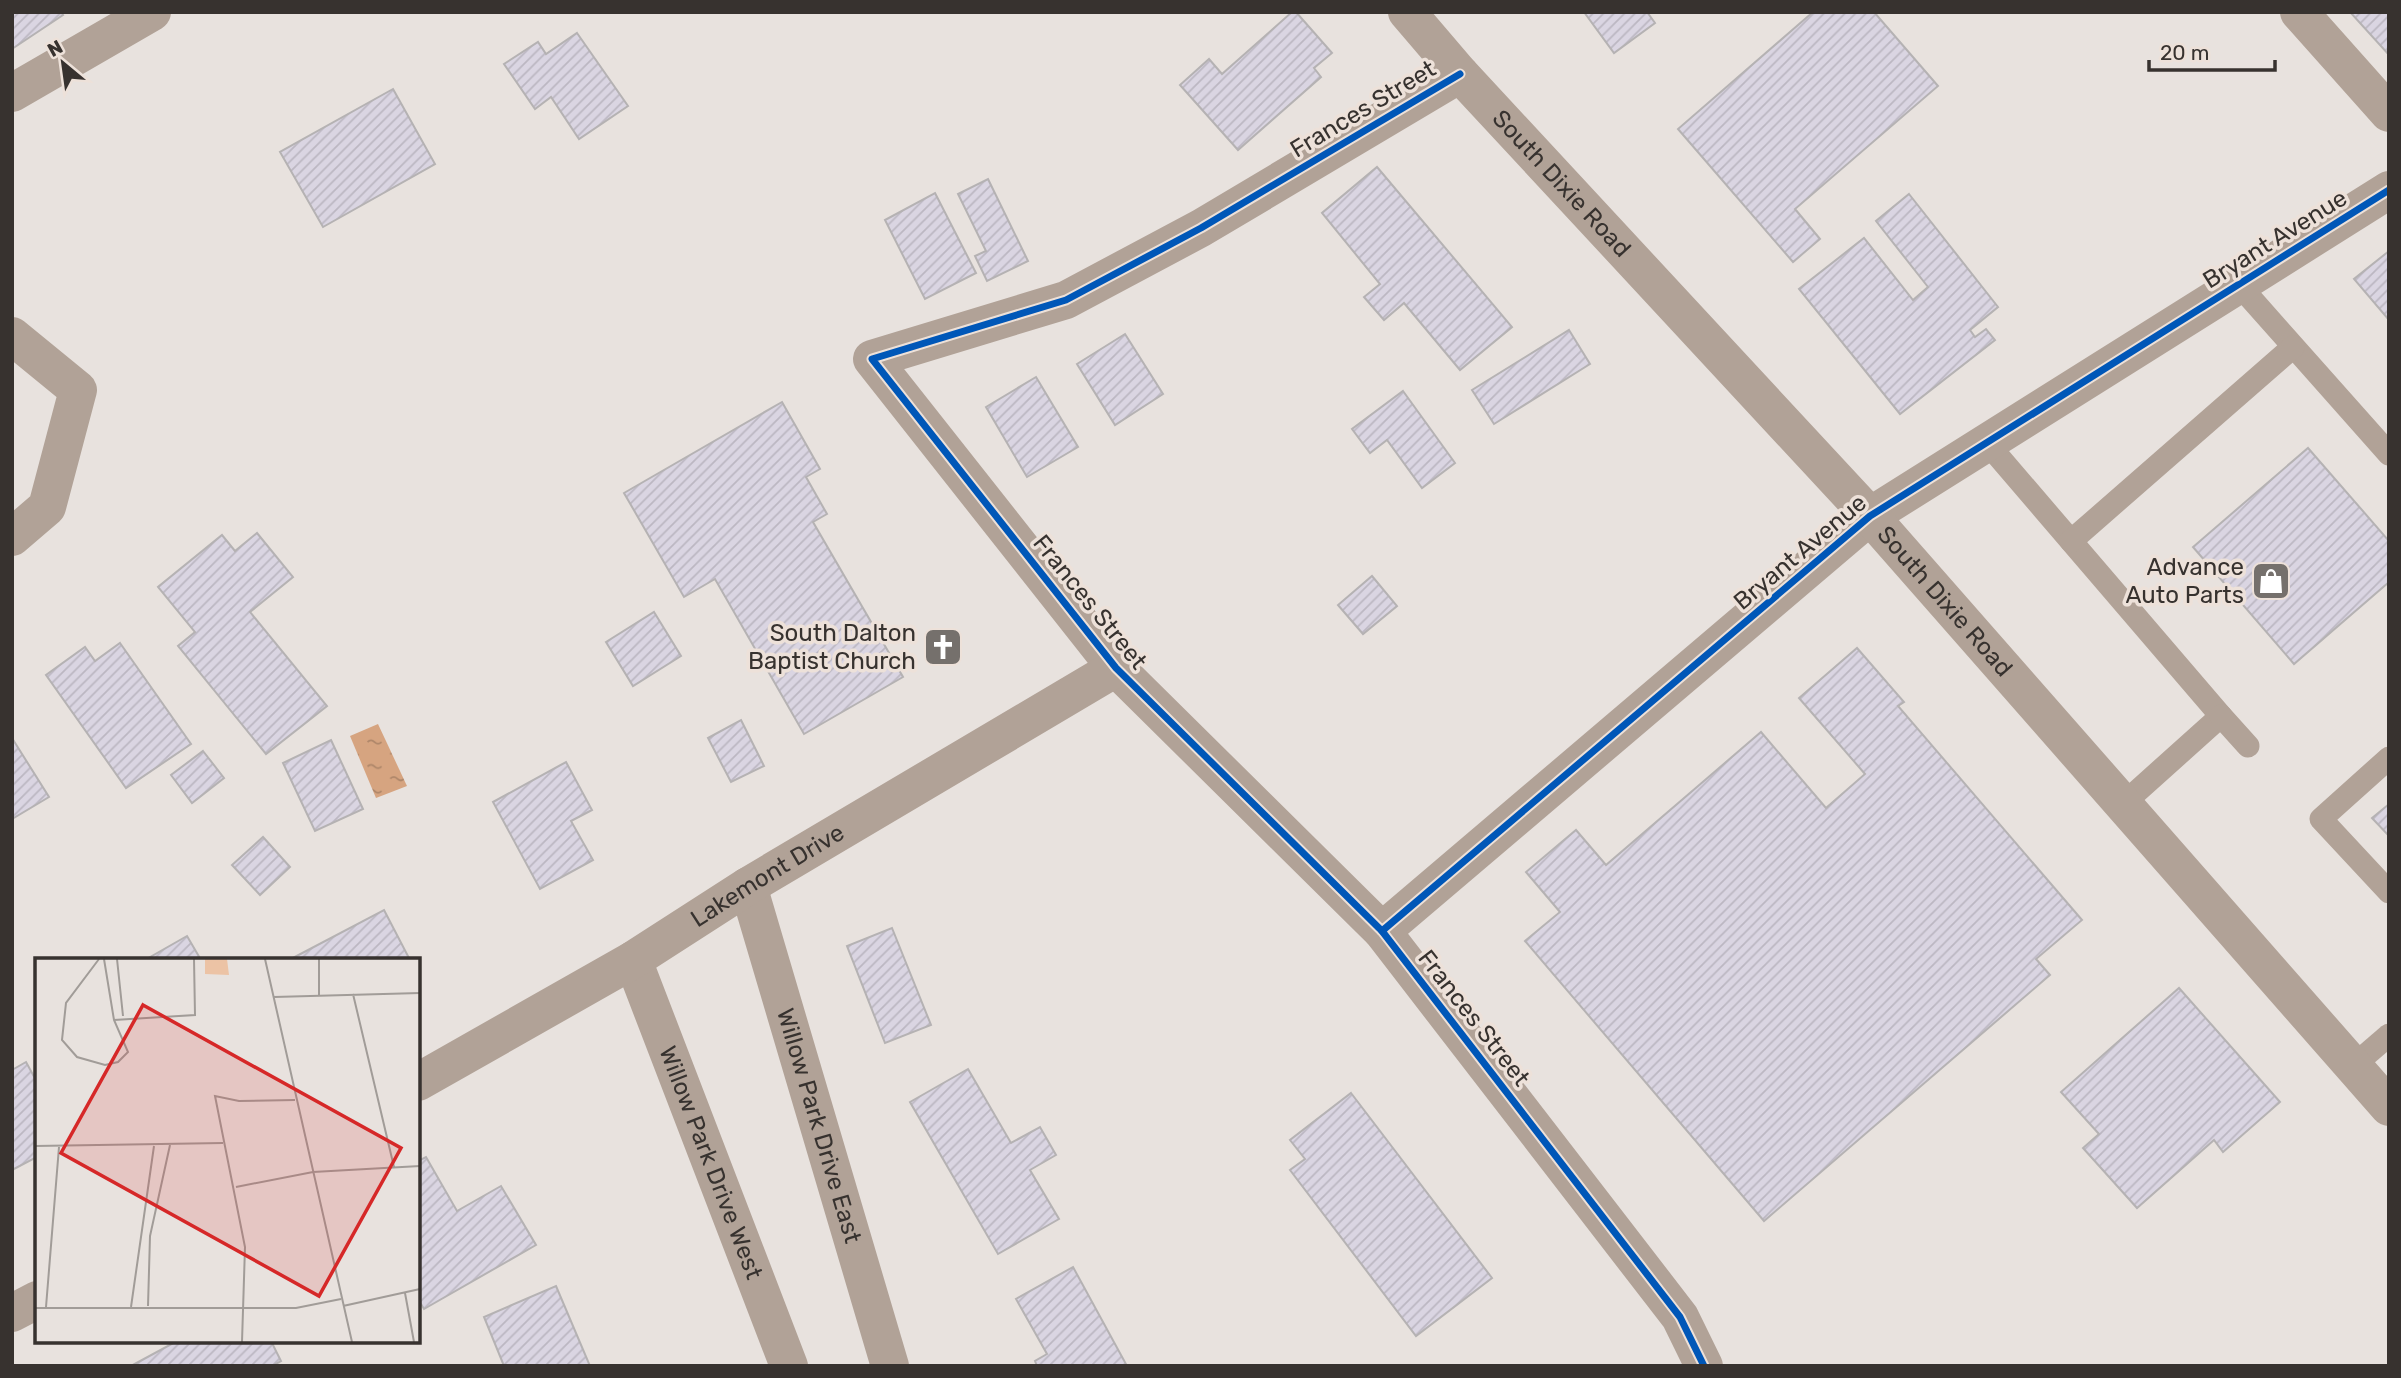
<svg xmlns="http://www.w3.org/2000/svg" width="2401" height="1378" font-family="Rubik,sans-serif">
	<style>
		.water { fill: url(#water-ripples) }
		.building { fill: url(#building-hatch); stroke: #b5b2b3; stroke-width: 2 }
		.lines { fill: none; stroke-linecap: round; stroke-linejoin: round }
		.lane { stroke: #b1a297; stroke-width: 23 }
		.street { stroke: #b1a297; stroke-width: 38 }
		.primary { stroke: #b1a297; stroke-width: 38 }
		.cycleway-casing { stroke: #ede1d9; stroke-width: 11 }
		.cycleway { stroke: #0057b8; stroke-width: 7 }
		.labels { text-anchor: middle; stroke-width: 7; stroke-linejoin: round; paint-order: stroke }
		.street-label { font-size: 24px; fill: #37322f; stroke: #ede1d9 }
		.poi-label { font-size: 24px; fill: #37322f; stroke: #ede1d9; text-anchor: end }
		.inset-road { fill: none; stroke: #a19c98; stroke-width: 2 }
		.view { fill: #d62828; fill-opacity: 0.15; stroke: #d62828; stroke-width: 3.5 }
		.inset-edge { fill: none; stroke: #37322f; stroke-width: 3.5 }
	</style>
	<defs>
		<pattern id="water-ripples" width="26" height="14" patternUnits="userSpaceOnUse" patternTransform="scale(1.75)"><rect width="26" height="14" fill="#d6a480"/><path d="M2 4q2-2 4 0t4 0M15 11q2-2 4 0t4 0" fill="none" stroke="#ae8669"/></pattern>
		<pattern id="building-hatch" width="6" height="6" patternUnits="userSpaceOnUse" patternTransform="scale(1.75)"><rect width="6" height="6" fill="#dad5e2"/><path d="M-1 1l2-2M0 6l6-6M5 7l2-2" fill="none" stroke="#bcb7c2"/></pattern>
	</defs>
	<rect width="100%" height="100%" fill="#e8e2de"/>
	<path class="water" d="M378,724L407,786L376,798L350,736Z"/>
	<g class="building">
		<path d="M12,12H61L63,15L12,49Z"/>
		<path d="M1292,12H1296L1332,53L1314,68L1321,77L1238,150L1180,85L1209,59L1222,74Z"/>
		<path d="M1584,12H1647L1655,23L1614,53Z"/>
		<path d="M1813,12H1874L1938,86L1795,209L1820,239L1793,262L1678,129Z"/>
		<path d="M2350,12H2389V55Z"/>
		<path d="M577,33L628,106L579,139L551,97L535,109L504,64L538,42L546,54Z"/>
		<path d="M393,89L435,164L323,227L280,152Z"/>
		<path d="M1377,167L1512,327L1460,370L1404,303L1384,320L1364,297L1380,284L1322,213Z"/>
		<path d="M988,179L1028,261L987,281L975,256L986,251L958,194Z"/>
		<path d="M935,193L976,273L925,299L885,220Z"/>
		<path d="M1909,194L1998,307L1970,330L1975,337L1986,329L1995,340L1900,414L1799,289L1864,238L1913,300L1928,287L1876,221Z"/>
		<path d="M2389,251V320L2354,279Z"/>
		<path d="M1569,330L1590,364L1494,424L1472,390Z"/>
		<path d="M1125,334L1163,394L1115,425L1077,364Z"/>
		<path d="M1036,377L1078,447L1027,477L986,407Z"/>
		<path d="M1403,391L1455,463L1422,488L1387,440L1370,453L1352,429Z"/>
		<path d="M782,402L820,469L806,477L827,514L813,522L903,677L804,734L715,579L684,597L624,493Z"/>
		<path d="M2308,448L2389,541V582L2294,664L2193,547Z"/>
		<path d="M257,533L293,577L250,612L327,706L266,754L178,646L195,632L158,587L222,535L235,551Z"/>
		<path d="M1372,576L1397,606L1363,634L1338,605Z"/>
		<path d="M654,612L681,656L633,686L606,642Z"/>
		<path d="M120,643L191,744L126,788L46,675L85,647L95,661Z"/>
		<path d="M1857,648L1904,702L1898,706L2082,920L2036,959L2050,975L1764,1221L1525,941L1560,912L1526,872L1576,830L1606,865L1761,732L1826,808L1865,774L1799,698Z"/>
		<path d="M741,720L764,766L731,782L708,738Z"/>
		<path d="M12,738L49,797L12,819Z"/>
		<path d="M331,740L363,809L315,831L283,763Z"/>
		<path d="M203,751L224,778L192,803L171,775Z"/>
		<path d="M566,762L592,810L571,821L593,860L540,889L493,802Z"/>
		<path d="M2389,804V836L2372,818Z"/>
		<path d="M263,837L290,867L260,895L232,865Z"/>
		<path d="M384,910L410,960H289Z"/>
		<path d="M892,928L931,1025L885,1043L847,946Z"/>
		<path d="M187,936L201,960H145Z"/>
		<path d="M2179,988L2280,1102L2223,1152L2214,1140L2137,1208L2083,1148L2099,1134L2061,1092Z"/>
		<path d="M26,1062L37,1082V1157L12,1170V1070Z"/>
		<path d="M968,1069L1011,1143L1040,1127L1056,1155L1030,1170L1059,1219L998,1254L910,1102Z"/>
		<path d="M1351,1093L1492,1278L1416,1336L1290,1170L1305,1159L1290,1140Z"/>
		<path d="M426,1157L457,1211L501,1186L536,1245L424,1309L418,1299V1161Z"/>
		<path d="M1073,1267L1127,1366H1037L1035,1361L1047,1354L1016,1299Z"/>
		<path d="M556,1286L590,1366H504L484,1317Z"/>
		<path d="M177,1341H271L281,1361L272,1366H131Z"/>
	</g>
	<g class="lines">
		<g class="lane">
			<path d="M2239,285L2389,454"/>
			<path d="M1987,443L2221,716L2123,804"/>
			<path d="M2071,541L2293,347"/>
			<path d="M2221,716L2248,746"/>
			<path d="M2389,758L2321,819L2389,892"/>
			<path d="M2353,1066L2389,1035"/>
		</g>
		<g class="street">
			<path d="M2299,12L2389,113"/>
			<path d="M1460,74L1201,228L1066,300L872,359L1116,668L1382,931L1680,1317L1704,1366"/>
			<path d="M12,93L152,12"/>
			<path d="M12,336L78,390L47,507L12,537"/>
			<path id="s1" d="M748,886L890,1366"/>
			<path d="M1382,931L1870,516L2389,190"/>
			<path id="s2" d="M633,960L789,1366"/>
			<path id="s3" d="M418,1082L633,960L748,886L1116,668"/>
			<path d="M12,1313L37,1300"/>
		</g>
		<path class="primary" id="s4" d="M1407,12L1460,74L1870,516L2389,1107"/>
		<defs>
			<g id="cycleway">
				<path d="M1460,74L1201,228L1066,300L872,359L1116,668L1382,931L1680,1317L1704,1366"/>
				<path d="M1382,931L1870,516L2389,190"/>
			</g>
		</defs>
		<use href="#cycleway" class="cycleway-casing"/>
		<use href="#cycleway" class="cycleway"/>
	</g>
	<defs>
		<symbol id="shop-square" viewBox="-11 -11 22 22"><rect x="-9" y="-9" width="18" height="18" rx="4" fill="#75706c" stroke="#ede1d9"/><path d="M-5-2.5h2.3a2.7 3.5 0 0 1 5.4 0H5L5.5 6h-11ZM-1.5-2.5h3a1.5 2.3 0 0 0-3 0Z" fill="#fff"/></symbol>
		<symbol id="church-square" viewBox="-11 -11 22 22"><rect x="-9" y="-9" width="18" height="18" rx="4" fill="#75706c" stroke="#ede1d9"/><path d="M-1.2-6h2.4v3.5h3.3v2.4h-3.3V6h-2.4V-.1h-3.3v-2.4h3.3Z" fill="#fff"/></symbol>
	</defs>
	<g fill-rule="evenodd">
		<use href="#shop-square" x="2249" y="559" width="44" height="44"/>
		<use href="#church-square" x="921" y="625" width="44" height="44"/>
	</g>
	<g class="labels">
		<g class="street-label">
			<text transform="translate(1363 109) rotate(-31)" y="8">Frances Street</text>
			<text dy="8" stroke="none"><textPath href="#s4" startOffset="231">South Dixie Road</textPath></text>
			<text transform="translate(2275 239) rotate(-32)" y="8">Bryant Avenue</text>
			<text transform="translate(1800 552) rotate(-40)" y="8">Bryant Avenue</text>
			<text dy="8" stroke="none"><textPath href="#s4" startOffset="798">South Dixie Road</textPath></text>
			<text transform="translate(1090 602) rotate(51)" y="8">Frances Street</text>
			<text dy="8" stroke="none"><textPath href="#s3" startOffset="406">Lakemont Drive</textPath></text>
			<text transform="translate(1474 1018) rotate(52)" y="8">Frances Street</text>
			<text dy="8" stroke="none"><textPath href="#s1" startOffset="250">Willow Park Drive East</textPath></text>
			<text dy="8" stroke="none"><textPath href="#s2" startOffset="217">Willow Park Drive West</textPath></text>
		</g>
		<g class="poi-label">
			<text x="2244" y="575">Advance<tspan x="2244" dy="28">Auto Parts</tspan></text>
			<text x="916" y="641">South Dalton<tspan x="916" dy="28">Baptist Church</tspan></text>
		</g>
	</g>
	<g transform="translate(35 958)">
		<rect width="385" height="385" fill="#e8e2de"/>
		<path d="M170,1H192L194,17L170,16Z" fill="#ecc3a5"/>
		<path class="inset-road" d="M64,1L31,45L27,82L42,99L70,107L83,104L93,94L79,62L69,1M82,1L88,58M230,1L317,384M284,1V37M318,36L359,209M239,39L385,35M79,62L160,57L159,1M0,188L188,185M201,229L278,214L385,208M370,335L379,384M113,348L115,278L135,187M308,348L385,331M11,349L24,189M96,349L119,188M0,350H261L306,341M207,384L210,289L180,138L204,143L260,142"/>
		<path class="view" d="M108,47L366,190L284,338L26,195Z"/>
		<rect width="385" height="385" class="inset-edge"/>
	</g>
	<rect width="2401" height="1378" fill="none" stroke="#37322f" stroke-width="28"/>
	<g transform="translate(63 63) rotate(331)" stroke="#ede1d9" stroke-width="5" paint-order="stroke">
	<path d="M0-5L12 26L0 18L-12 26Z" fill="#37322f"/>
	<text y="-10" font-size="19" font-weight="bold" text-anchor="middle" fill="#37322f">N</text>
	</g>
	<path d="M2149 60v10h126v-10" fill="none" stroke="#37322f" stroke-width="3.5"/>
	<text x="2160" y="60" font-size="21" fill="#37322f" stroke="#ede1d9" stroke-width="5" paint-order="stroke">20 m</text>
</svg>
